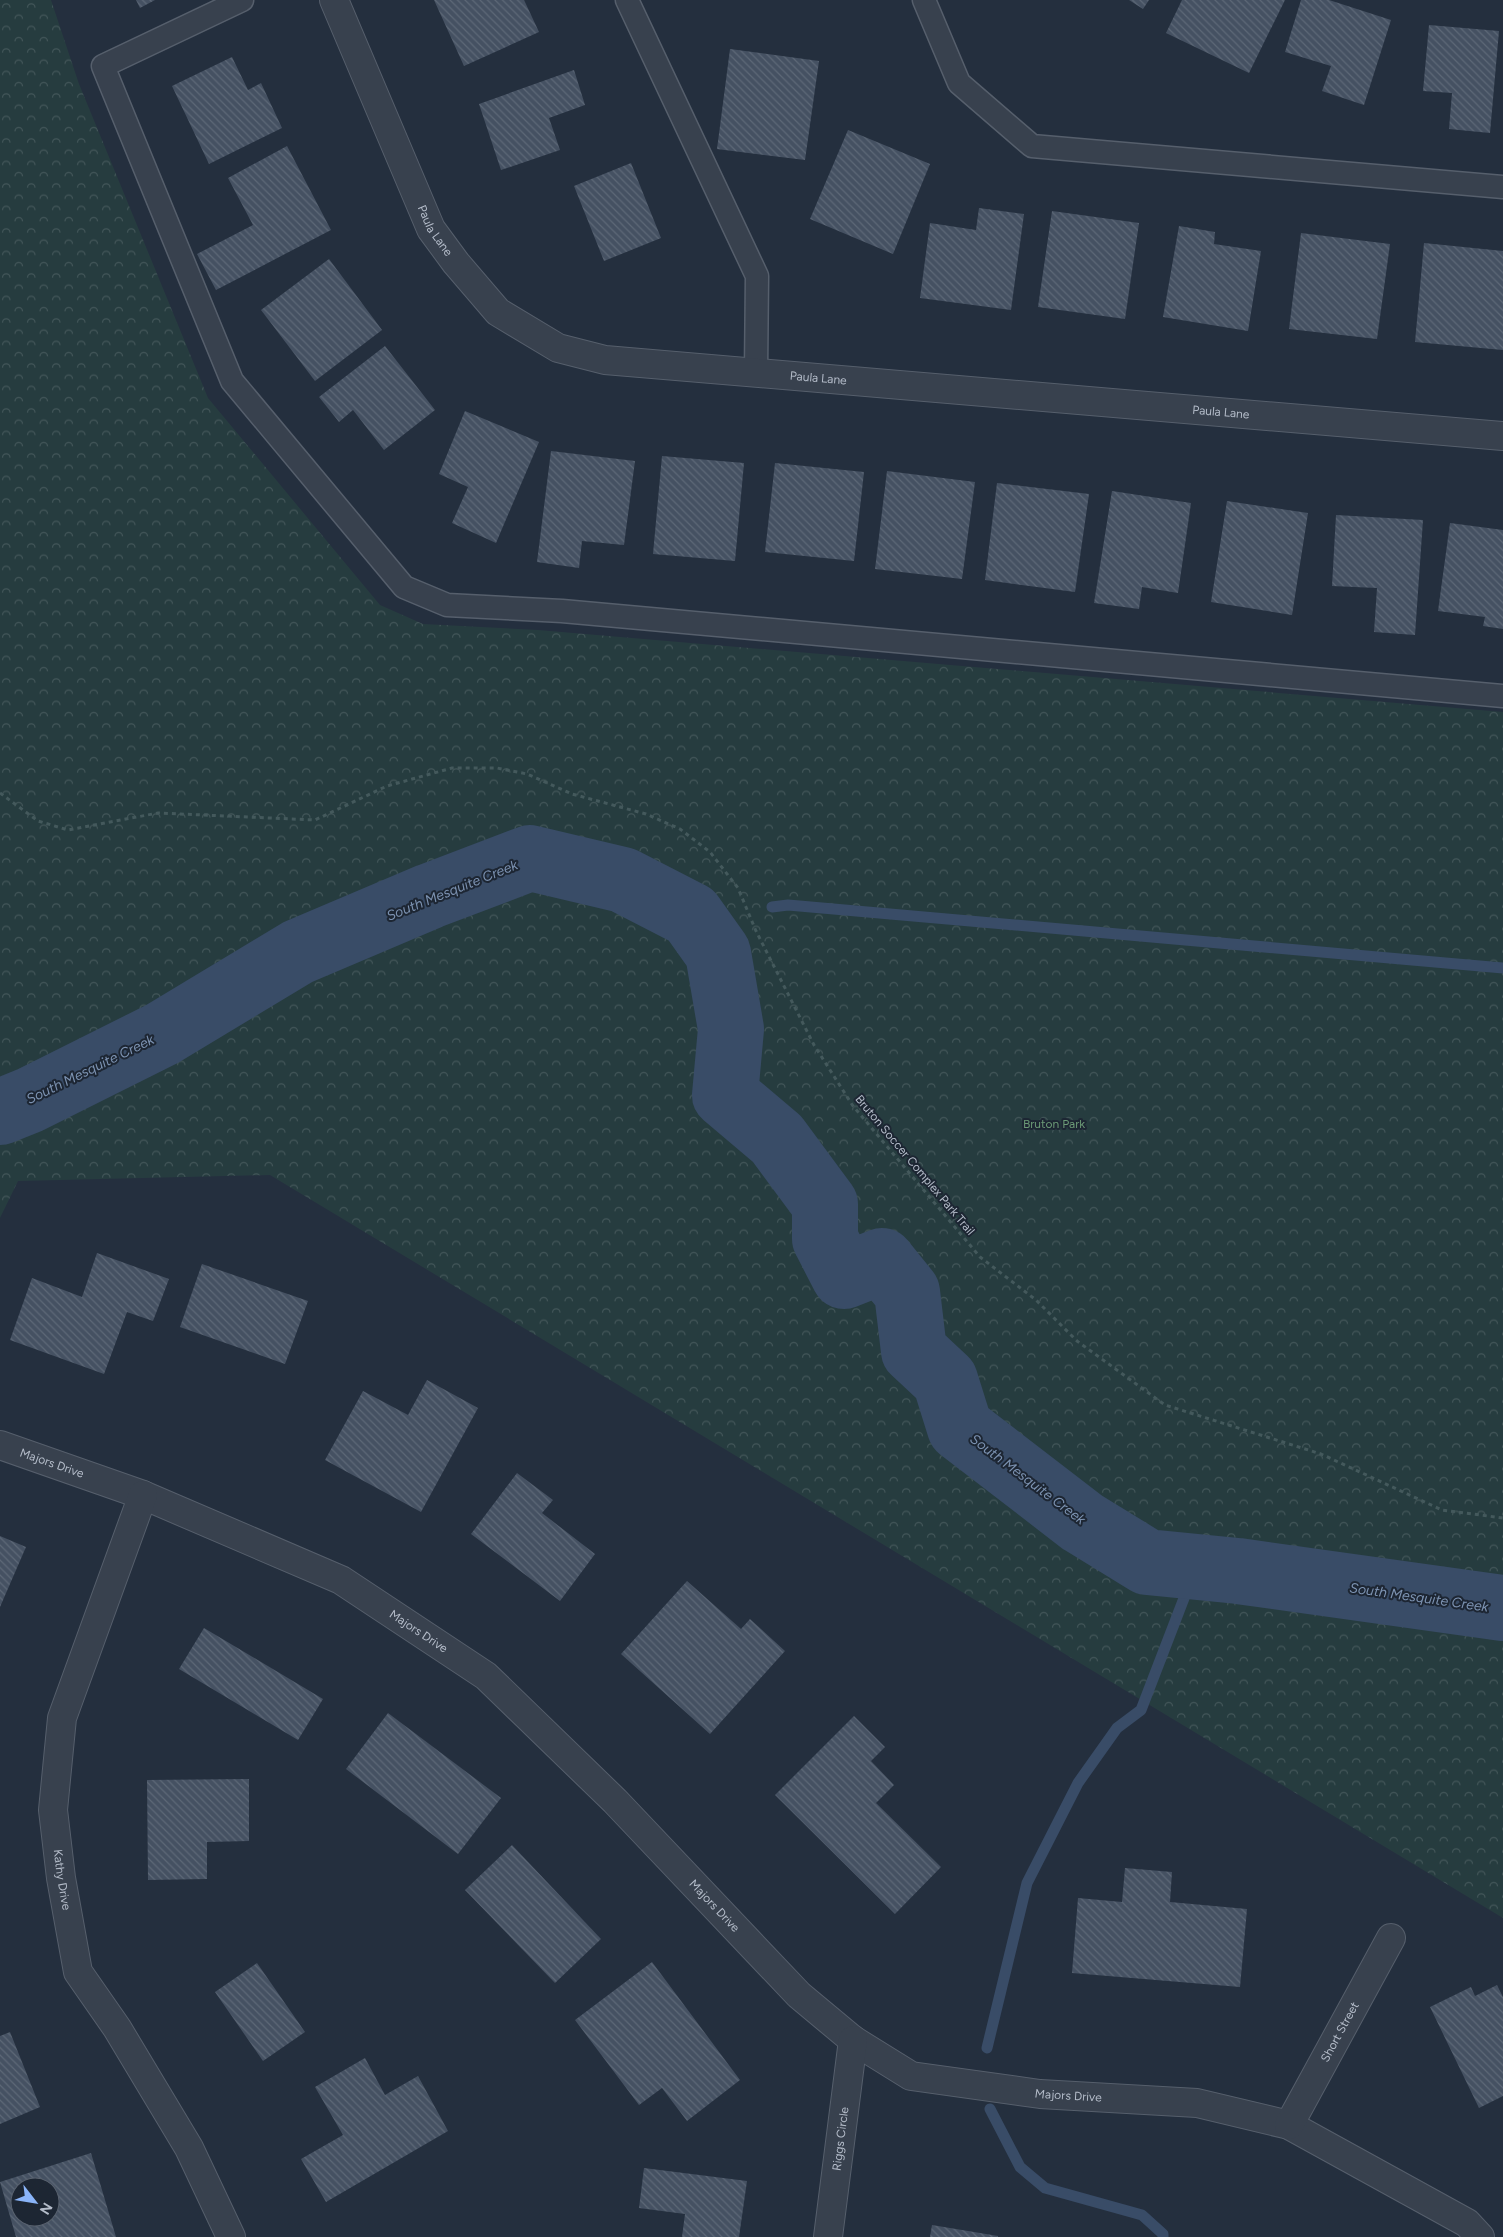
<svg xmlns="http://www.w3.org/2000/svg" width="1503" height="2237" font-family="Figtree,sans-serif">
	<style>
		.park { fill: url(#park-crowns) }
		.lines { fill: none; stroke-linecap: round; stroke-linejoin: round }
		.stream { stroke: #394c67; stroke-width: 11 }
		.river { stroke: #394c67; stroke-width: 66 }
		.building { fill: url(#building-back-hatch); fill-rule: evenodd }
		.lane-casing { stroke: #565f6c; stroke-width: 25 }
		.street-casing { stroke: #565f6c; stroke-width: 30 }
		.path { stroke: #44595c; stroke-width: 3; stroke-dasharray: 4 4; stroke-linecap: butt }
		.lane { stroke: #38414e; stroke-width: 22 }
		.street { stroke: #38414e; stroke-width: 28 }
		.labels { text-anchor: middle; stroke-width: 4; stroke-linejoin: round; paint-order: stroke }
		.street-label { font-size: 12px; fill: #b4bcc9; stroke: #1d2633 }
		.park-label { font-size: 12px; fill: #6b9a76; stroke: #1d2633 }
		.water-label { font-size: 14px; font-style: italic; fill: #7c92b1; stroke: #1d2633 }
	</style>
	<defs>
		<pattern id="park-crowns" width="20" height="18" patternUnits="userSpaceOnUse" patternTransform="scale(1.25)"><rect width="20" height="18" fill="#263c3f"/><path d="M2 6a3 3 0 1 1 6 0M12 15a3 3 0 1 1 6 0" fill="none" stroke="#435659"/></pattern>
		<pattern id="building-back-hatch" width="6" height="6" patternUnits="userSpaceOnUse" patternTransform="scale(1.25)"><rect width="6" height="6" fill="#455162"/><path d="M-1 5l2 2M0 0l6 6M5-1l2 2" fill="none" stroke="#5d6877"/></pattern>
	</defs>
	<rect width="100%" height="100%" fill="#242f3e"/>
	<path class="park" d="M0,0H51L79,84L208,398L380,605L423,624L538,630L1503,712V1918L270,1175L18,1181L0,1218Z"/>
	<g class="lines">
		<g class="stream">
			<path d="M772,907L788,905L1503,968"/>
			<path d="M691,915L722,913"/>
			<path d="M987,2048L1027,1883L1078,1783L1117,1728L1141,1710L1196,1567"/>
			<path d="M990,2109L1020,2167L1045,2188L1142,2215L1163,2234V2237"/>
		</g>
		<path class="river" d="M0,1112L30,1100L162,1034L298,952L430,896L530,858L623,880L691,915L718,953L731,1029L725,1095L777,1139L825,1204V1239L844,1276L882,1261L907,1292L914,1351L945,1380L960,1428L1082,1522L1147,1562L1238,1571L1503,1608"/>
	</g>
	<g class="building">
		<path d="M136,0H155L140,8Z"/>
		<path d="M434,0H524L539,32L464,66Z"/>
		<path d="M1129,0H1149L1143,9Z"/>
		<path d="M1182,0H1285L1249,73L1166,33Z"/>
		<path d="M1301,0H1329L1391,20L1364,105L1322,91L1331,66L1285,52Z"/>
		<path d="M1429,25L1499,31L1490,133L1449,129L1452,93L1423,91Z"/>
		<path d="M730,49L819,61L805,160L717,149Z"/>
		<path d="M232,57L248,90L261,83L282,128L209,164L172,86Z"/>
		<path d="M574,70L585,105L549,118L560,150L501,170L479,104Z"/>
		<path d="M848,130L930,164L893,254L810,219Z"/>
		<path d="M287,146L331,230L216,290L197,254L253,225L228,178Z"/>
		<path d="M631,163L661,238L604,261L574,186Z"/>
		<path d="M979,208L1024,214L1011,310L920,298L930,223L976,230Z"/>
		<path d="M1052,211L1139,223L1125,319L1038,307Z"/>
		<path d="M1179,226L1215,232L1214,244L1261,251L1248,331L1163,317Z"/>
		<path d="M1301,233L1390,244L1377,339L1289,329Z"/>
		<path d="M1424,243L1503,251V350L1415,342Z"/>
		<path d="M329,259L382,330L315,381L261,310Z"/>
		<path d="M385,346L435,410L384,450L353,410L339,422L319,397Z"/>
		<path d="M465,411L539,442L496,543L452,523L468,487L439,474Z"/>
		<path d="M551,451L635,461L624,545L582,541L579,568L537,562Z"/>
		<path d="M662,456L744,463L735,561L653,554Z"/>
		<path d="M775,463L864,472L854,561L765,552Z"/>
		<path d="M887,471L975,482L962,579L875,569Z"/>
		<path d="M997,483L1089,494L1075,592L985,580Z"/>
		<path d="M1112,491L1191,503L1178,593L1142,587L1139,609L1094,603Z"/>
		<path d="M1227,501L1308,513L1292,615L1211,602Z"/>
		<path d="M1336,515L1423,520L1415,635L1374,632L1377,588L1332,586Z"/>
		<path d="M1450,523L1503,530V629L1483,626L1485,617L1438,611Z"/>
		<path d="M97,1253L169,1279L153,1321L127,1312L104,1374L10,1340L32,1278L82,1297Z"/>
		<path d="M202,1264L308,1301L285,1364L180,1327Z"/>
		<path d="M427,1380L478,1408L421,1512L325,1460L363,1391L408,1415Z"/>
		<path d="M517,1473L553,1500L542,1513L595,1554L560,1601L471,1534Z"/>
		<path d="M0,1536L26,1547L0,1607Z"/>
		<path d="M687,1581L741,1629L750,1619L785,1651L710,1734L621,1654Z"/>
		<path d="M204,1628L323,1699L298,1740L179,1669Z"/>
		<path d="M388,1713L501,1798L458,1854L346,1769Z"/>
		<path d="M854,1716L885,1747L871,1761L894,1785L876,1803L941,1867L895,1914L775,1795Z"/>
		<path d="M249,1779V1841L207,1842V1879L148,1880L147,1780Z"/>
		<path d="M512,1845L601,1939L555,1983L465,1890Z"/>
		<path d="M1125,1868L1172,1872L1170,1902L1247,1909L1240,1987L1072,1973L1078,1898L1122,1902Z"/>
		<path d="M652,1962L740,2080L687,2121L662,2088L639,2105L575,2020Z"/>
		<path d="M257,1963L305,2032L263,2061L215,1992Z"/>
		<path d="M1497,1985L1503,1997V2096L1479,2108L1430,2007L1471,1987L1475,1996Z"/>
		<path d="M10,2032L40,2107L0,2124V2036Z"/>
		<path d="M365,2058L385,2095L418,2076L448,2131L326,2202L301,2159L343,2135L315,2087Z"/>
		<path d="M91,2153L116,2237H16L0,2182ZM20,2187H50V2217H20Z"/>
		<path d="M644,2168L747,2181L739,2237H682L685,2214L639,2208Z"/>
		<path d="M932,2225L998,2236V2237H930Z"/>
	</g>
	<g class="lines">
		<defs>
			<g id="lane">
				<path d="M242,0L103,66L232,381L404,587L447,605L562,611L1503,696"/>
				<path d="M627,0L757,276L756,372"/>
				<path d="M924,0L959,83L1032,146L1503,187"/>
			</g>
			<g id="street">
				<path id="s1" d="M334,0L431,229L456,263L498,312L558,348L605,360L1503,436"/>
				<path id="s2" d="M0,1445L143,1495L341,1580L486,1676L615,1801L799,1995L853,2040L911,2076L1040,2094L1197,2103L1289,2125L1467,2223L1480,2237"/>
				<path id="s3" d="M143,1495L62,1718L53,1810L61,1878L78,1972L117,2028L189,2148L231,2237"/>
				<path id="s4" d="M1289,2125L1391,1938"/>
				<path id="s5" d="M828,2237L853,2040"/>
			</g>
		</defs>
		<use href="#lane" class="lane-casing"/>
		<use href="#street" class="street-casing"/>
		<path class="path" d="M0,793L38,821L68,830L158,813L315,820L387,786L452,768H497L527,774L572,794L646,814L680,829L710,852L738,888L756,931L814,1045L853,1106L980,1257L1036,1300L1077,1341L1165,1405L1321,1454L1442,1510L1503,1518"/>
		<use href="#lane" class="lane"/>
		<use href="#street" class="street"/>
	</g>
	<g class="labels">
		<g class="street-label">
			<text dy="4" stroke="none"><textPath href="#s1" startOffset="252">Paula Lane</textPath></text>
			<text dy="4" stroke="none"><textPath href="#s1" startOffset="688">Paula Lane</textPath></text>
			<text dy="4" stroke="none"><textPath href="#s1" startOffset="1092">Paula Lane</textPath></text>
			<text transform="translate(915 1165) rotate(50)" y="4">Bruton Soccer Complex Park Trail</text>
			<text dy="4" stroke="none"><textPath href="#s2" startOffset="55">Majors Drive</textPath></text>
			<text dy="4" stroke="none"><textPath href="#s2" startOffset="460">Majors Drive</textPath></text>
			<text dy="4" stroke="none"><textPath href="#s3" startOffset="400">Kathy Drive</textPath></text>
			<text dy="4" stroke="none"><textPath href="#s2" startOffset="865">Majors Drive</textPath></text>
			<text dy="4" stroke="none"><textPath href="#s4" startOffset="106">Short Street</textPath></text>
			<text dy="4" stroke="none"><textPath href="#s2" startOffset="1285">Majors Drive</textPath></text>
			<text dy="4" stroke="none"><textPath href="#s5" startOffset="99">Riggs Circle</textPath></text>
		</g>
		<g class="park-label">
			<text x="1054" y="1128">Bruton Park</text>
		</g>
		<g class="water-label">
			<text transform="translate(452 890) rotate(-22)" y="5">South Mesquite Creek</text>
			<text transform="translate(90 1069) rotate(-26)" y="5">South Mesquite Creek</text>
			<text transform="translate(1028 1479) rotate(37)" y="5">South Mesquite Creek</text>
			<text transform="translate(1419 1597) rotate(8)" y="5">South Mesquite Creek</text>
		</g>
	</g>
	<g transform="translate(35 2202) rotate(121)"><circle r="24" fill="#1d2633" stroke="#59626f"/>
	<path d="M0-4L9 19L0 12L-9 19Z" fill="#8ab4f8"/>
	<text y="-8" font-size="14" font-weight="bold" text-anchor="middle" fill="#b4bcc9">N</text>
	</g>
</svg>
